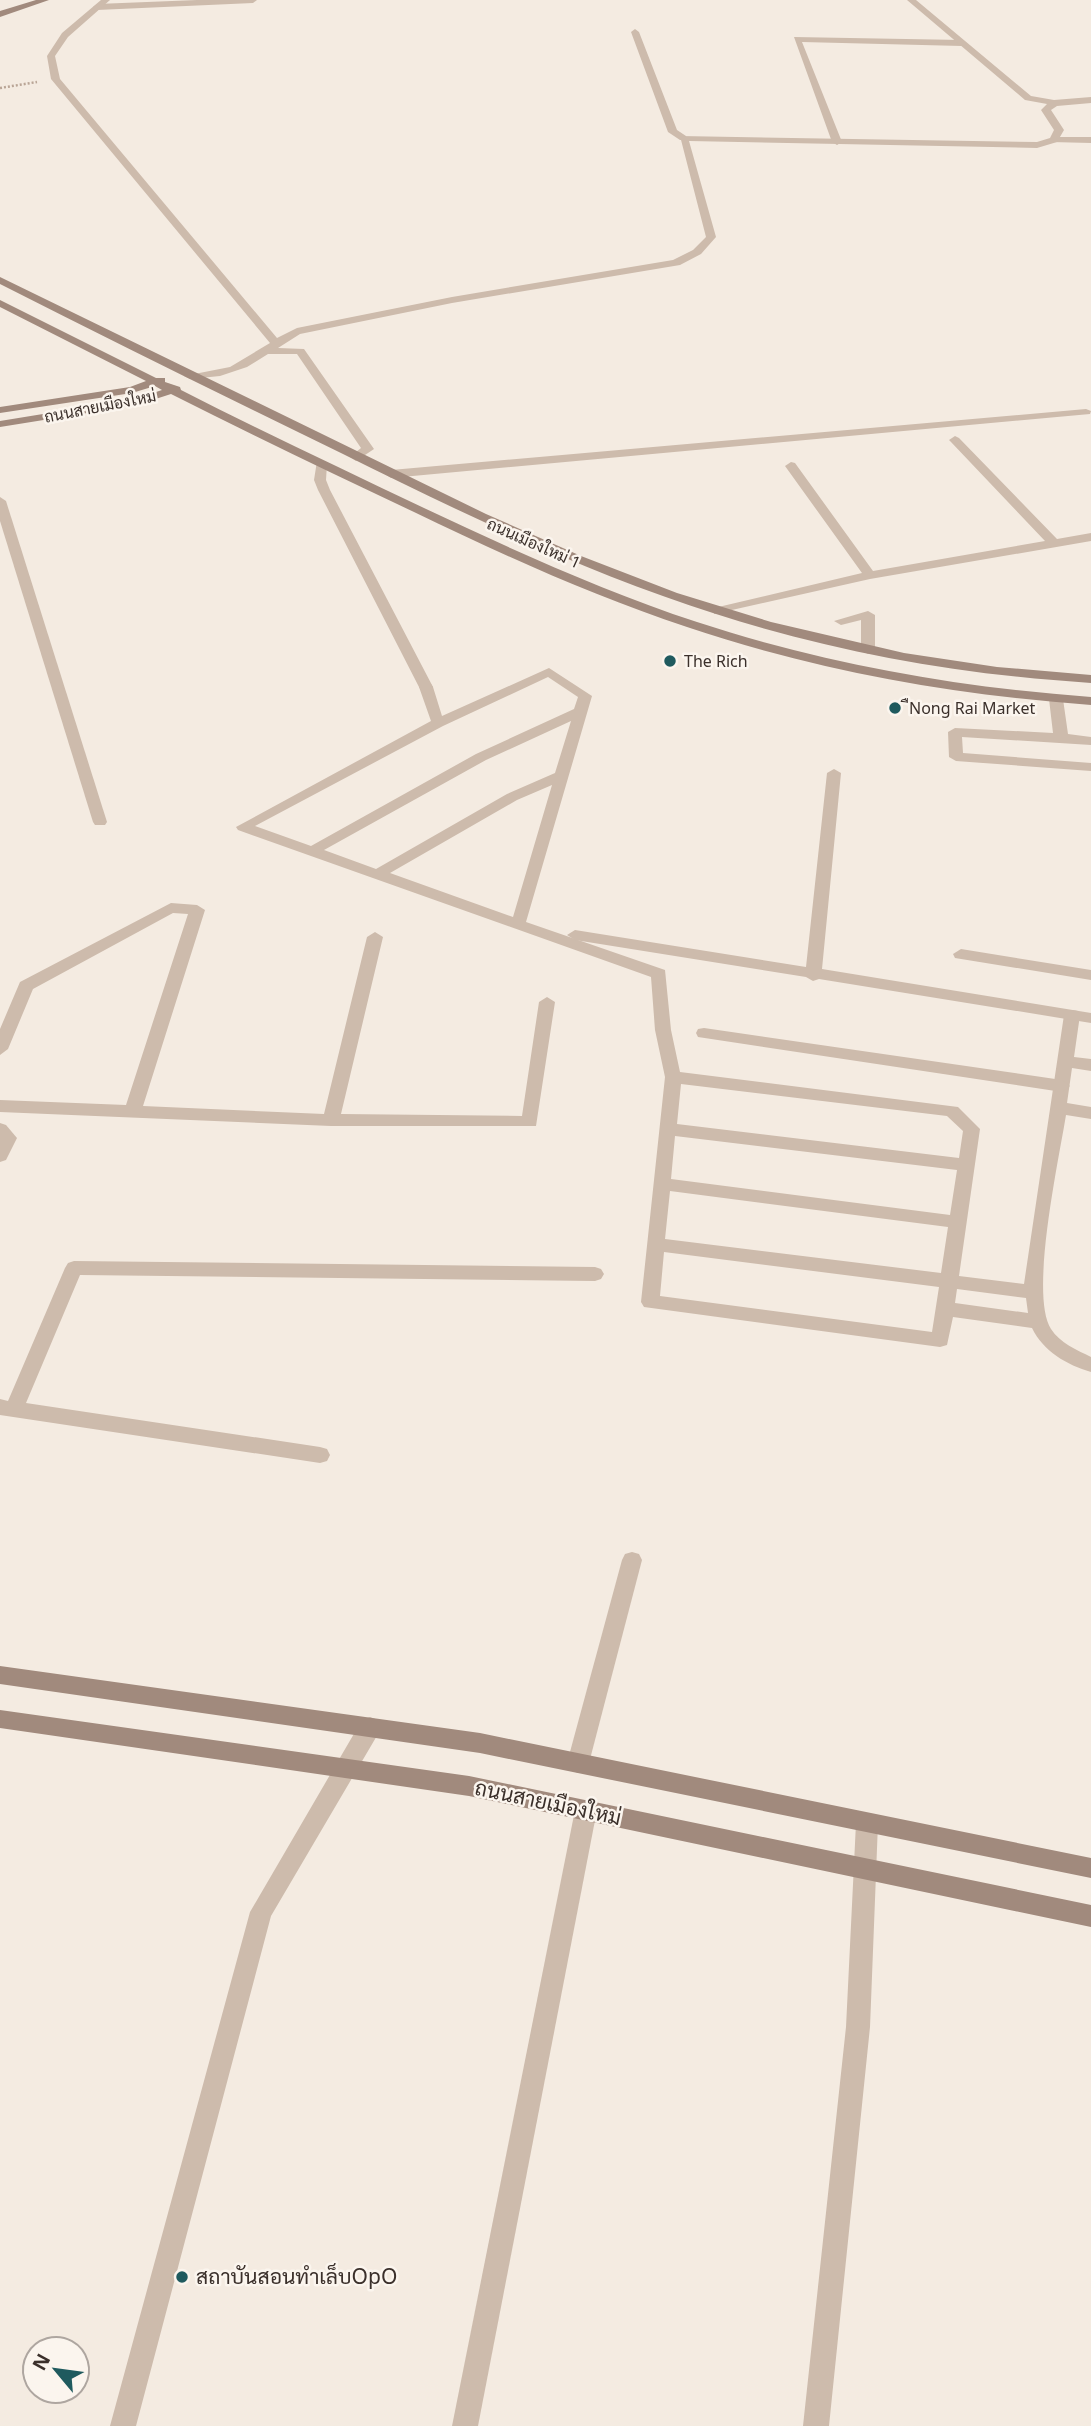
<svg xmlns="http://www.w3.org/2000/svg" width="1091" height="2426" font-family="'Noto Sans',Sarabun,sans-serif">
	<style>
		.lines { fill: none; stroke-linecap: round; stroke-linejoin: round }
		.path { stroke: #b9a596; stroke-width: 2.5; stroke-dasharray: 2 2; stroke-linecap: butt }
		.lane { fill: #cdbbac; fill-rule: evenodd }
		.street { fill: #cdbbac; fill-rule: evenodd }
		.secondary { fill: #a18a7d; fill-rule: evenodd }
		.poi-dot { fill: #1f5a5e; stroke: #fbf5ee; stroke-width: 2.5 }
		.labels { text-anchor: middle; stroke-width: 5; stroke-linejoin: round; paint-order: stroke }
		.far-street-label { font-size: 16px; fill: #3b302b; stroke: #fbf5ee }
		.far-poi-label { font-size: 16px; fill: #3b302b; stroke: #fbf5ee; text-anchor: start }
		.near-street-label { font-size: 21px; fill: #3b302b; stroke: #fbf5ee }
		.near-poi-label { font-size: 21px; fill: #3b302b; stroke: #fbf5ee; text-anchor: start }
	</style>
	<rect width="100%" height="100%" fill="#f4ebe1"/>
	<g class="lines">
		<path class="path" d="M0,88L37,82"/>
		<g class="lane">
			<path d="M197,0H257L253,3L97,10L93,7L97,4Z"/>
			<path d="M635,29L639,32L677,130L686,136V140H680L668,132L631,32Z"/>
			<path d="M794,37L962,40L966,43L962,46L802,42L842,142L837,145L832,142Z"/>
			<path d="M1054,137H1091V143L1051,142V138Z"/>
			<path d="M868,611L875,615V650L868,654L861,650V620L841,625L834,621Z"/>
			<path d="M549,668L592,696L526,922L665,970L671,1030L680,1072L958,1107L980,1129L959,1276L1024,1284L1064,1015L1072,1010L1078,1011L1080,1015L1074,1057L1091,1059V1071L1072,1068L1067,1103L1091,1107V1119L1066,1115C1059,1159 1029,1295 1051,1329C1060,1343 1077,1350 1091,1357V1372C1067,1365 1043,1351 1032,1328L953,1317L947,1345L940,1347L644,1307L641,1302L665,1077L655,1030L651,977L238,830L236,827L431,721L419,687L421,684H431L433,687L442,716ZM548,677L578,697L574,709L476,754L311,846L255,826L443,726ZM571,721L555,773L507,794L376,869L324,850L486,760ZM552,785L513,917L390,873L517,800ZM681,1084L947,1116L963,1131L959,1158L677,1124ZM675,1136L957,1170L950,1215L671,1179ZM670,1191L948,1227L941,1273L665,1239ZM664,1252L939,1287L932,1332L660,1296ZM957,1289L1026,1298L1028,1313L955,1303Z"/>
			<path d="M1056,695L1063,699L1068,734L1091,737V745L962,737L963,753L1091,763V771L956,761L949,757L948,732L955,728L1053,733L1049,699Z"/>
			<path d="M632,1552L639,1554L642,1560L589,1763L586,1770L578,1773L570,1770L567,1763L622,1560L625,1554Z"/>
		</g>
		<g class="street">
			<path d="M101,0H110L68,37L55,56L60,79L277,338L297,328L452,297L673,260L693,250L706,237L680,136L1037,142L1050,138L1054,130L1041,110L1047,104L1025,100L907,0H916L1031,96L1054,100L1091,97V103L1057,106L1051,110L1064,130L1057,142L1037,148L689,141L716,237L701,254L680,265L452,303L300,334L278,348L304,349L374,449L356,461L350,457L361,448L297,354H268L247,367L220,376L190,379L184,376L230,367L270,343L51,79L47,56L62,33Z"/>
			<path d="M1086,409L1091,411L1090,414L391,478L385,474L391,470Z"/>
			<path d="M955,436L959,438L1057,539L1091,533V541L870,579L714,614V608L862,573L785,466L791,462L795,463L873,571L1045,541L951,442L949,440Z"/>
			<path d="M317,461L327,464L326,480L330,490L433,687L431,690H421L419,687L318,490L314,480Z"/>
			<path d="M0,497L6,501L107,822L105,825H95L93,822L0,521Z"/>
			<path d="M834,769L841,773L822,969L1091,1013V1023L819,979L813,981L806,977L575,940L567,935L575,930L806,967L827,773Z"/>
			<path d="M171,903L197,905L205,910L143,1106L324,1114L367,937L375,932L383,937L341,1114L522,1116L539,1002L547,997L555,1002L536,1126H331L0,1112V1100L126,1105L188,914L173,913L33,989L8,1049L0,1055V1029L20,982Z"/>
			<path d="M961,949L1091,970V980L955,958L953,954Z"/>
			<path d="M704,1028L1062,1080L1070,1086L1062,1092L698,1037L696,1033L698,1029Z"/>
			<path d="M0,1123L6,1125L17,1138L6,1160L0,1162Z"/>
			<path d="M74,1261L595,1267L601,1269L604,1274L601,1279L595,1281L80,1275L26,1403L320,1447L327,1449L330,1455L327,1461L320,1463L0,1415V1399L8,1401L65,1268L68,1263Z"/>
			<path d="M370,1717L378,1720L381,1727L378,1734L271,1916L136,2426H110L250,1912L362,1720Z"/>
			<path d="M586,1800L594,1803L597,1810L478,2426H452L575,1810L578,1803Z"/>
			<path d="M867,1813L875,1816L878,1823L870,2027L829,2426H803L846,2027L856,1823L859,1816Z"/>
		</g>
		<g class="secondary">
			<path d="M36,0H49L0,17V11Z"/>
			<path d="M0,277L486,514L581,556L677,593L771,622L904,653L997,667L1091,675V683C964,675 837,653 716,614C586,573 464,514 343,454C228,398 114,342 0,284Z"/>
			<path d="M0,300L156,378H165V382L180,387L181,390C261,431 342,469 424,508C513,550 603,591 697,622C825,664 957,687 1091,697V705C953,695 818,671 687,627C593,596 503,555 414,512C333,474 252,435 171,394L137,405L0,427V421L135,399L162,390L155,386L132,393L0,413V407L130,387L146,381L0,307Z"/>
			<path d="M0,1666L480,1733L1091,1858V1878L480,1753L0,1684Z"/>
			<path d="M0,1710L469,1776L1091,1905V1927L469,1796L0,1728Z"/>
		</g>
	</g>
	<g class="poi-dot">
		<circle cx="670" cy="661" r="7"/>
		<circle cx="895" cy="708" r="7"/>
		<circle cx="182" cy="2277" r="7"/>
	</g>
	<g class="labels">
		<g class="far-street-label">
			<text transform="translate(100 406) rotate(-11)" y="6">ถนนสายเมืองใหม่</text>
			<text transform="translate(534 543) rotate(24)" y="6">ถนนเมืองใหม่ 1</text>
		</g>
		<g class="far-poi-label">
			<text x="684" y="667">The Rich</text>
			<text x="909" y="714">ืNong Rai Market</text>
		</g>
		<g class="near-street-label">
			<text transform="translate(548 1803) rotate(12)" y="7">ถนนสายเมืองใหม่</text>
		</g>
		<g class="near-poi-label">
			<text x="196" y="2284">สถาบันสอนทำเล็บOpO</text>
		</g>
	</g>
	<g transform="translate(56 2370) rotate(299)"><circle r="33" fill="#fbf5ee" stroke="#aea6a0" stroke-width="2"/>
	<path d="M0-5L12 26L0 18L-12 26Z" fill="#1f5a5e"/>
	<text y="-10" font-size="19" font-weight="bold" text-anchor="middle" fill="#3b302b">N</text>
	</g>
</svg>
